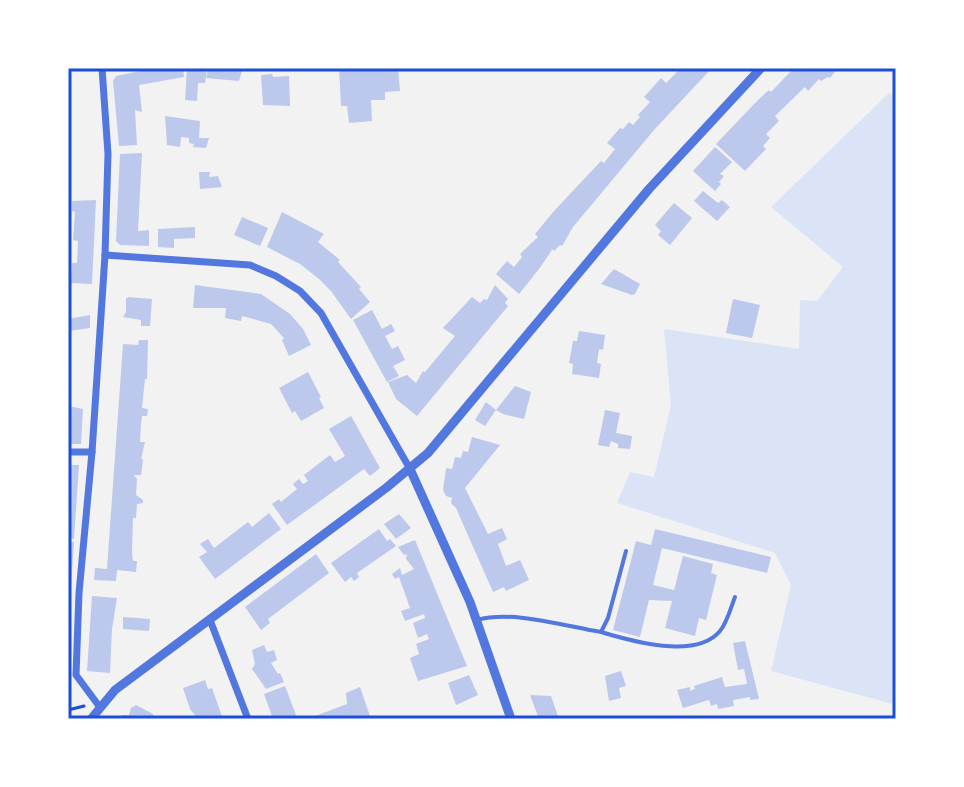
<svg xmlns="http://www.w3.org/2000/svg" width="964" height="787" font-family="Lora,serif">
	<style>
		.green { fill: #dbe4f7 }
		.building { fill: #bdc9ec }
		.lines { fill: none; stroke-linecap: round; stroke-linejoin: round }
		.path { stroke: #1d4ed8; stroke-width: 3 }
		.service { stroke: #5277de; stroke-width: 4 }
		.minor { stroke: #5277de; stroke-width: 7 }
		.tertiary { stroke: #5277de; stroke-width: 9 }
		.neatline { fill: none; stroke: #1d4ed8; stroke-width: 3 }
	</style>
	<rect width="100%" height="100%" fill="#f2f2f2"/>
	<path class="green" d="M889,93L896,96V705L771,671L791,585L775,553L617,503L630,472L654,477L671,405L664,329L799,349L800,300L817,301L843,267L771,207Z"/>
	<g class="building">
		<path d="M155,68H183L184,77L139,85L142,112L135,110L137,145L119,146L113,81L116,76Z"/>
		<path d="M187,68H207L205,83H198L197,101L185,100Z"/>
		<path d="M208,68H243L239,81L206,78Z"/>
		<path d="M339,68H398L400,91L385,92V100H371L372,121L349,123L347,106H341Z"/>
		<path d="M681,68H712L654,130L573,227L562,246L560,245L554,251L551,248L552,250L539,269L519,294L496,274L507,261L514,267L522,257L520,254L538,237L535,234L554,211L601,161L604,163L615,149L607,143L620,128L623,129L629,122L633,125L640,117L638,115L650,102L644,97L661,78L666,83Z"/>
		<path d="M794,68H838L830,78L828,77L821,81L819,79L808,91L805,87L775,116L779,121L766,134L770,138L763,146L766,149L745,171L716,144L758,100L769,90L771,92Z"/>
		<path d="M272,74L273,77L289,76L290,106L263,105L261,75Z"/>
		<path d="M165,116L200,121L199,138H209L206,148L193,147L194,144L189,143V138L181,137L180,147L167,145Z"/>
		<path d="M715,147L732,162L720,174L724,176L719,182L721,184L715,191L693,171Z"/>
		<path d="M142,153L138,231L149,230V246L120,245L116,241L120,154Z"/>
		<path d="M199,172H210L209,177L218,176L222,187L200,189Z"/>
		<path d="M703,191L718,203L722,200L730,207L717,221L694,201Z"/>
		<path d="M96,200L92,284L71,283L72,263H77L78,241L73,240L75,212L72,211V201Z"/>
		<path d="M674,203L692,218L670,245L658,235L661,231L655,225Z"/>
		<path d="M282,212L324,234L318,242L340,260L338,262L361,287L359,289L370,302L351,319L331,291L319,279L300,264L267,247Z"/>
		<path d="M242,217L268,228L260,246L234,235Z"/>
		<path d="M195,227V238L174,239V248L158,247V229Z"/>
		<path d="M614,269L640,284L635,294L632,295L601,284Z"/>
		<path d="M195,285L261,294L290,314L303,329L311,345L289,356L282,340L284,338L271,324L242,316L241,321L225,318L226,308H193Z"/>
		<path d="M495,285L508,299L505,303L508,306L417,416L396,399L388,382L407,375L416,383L423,371L425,372L455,336L443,328L472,297L480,303L484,299L487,300Z"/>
		<path d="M128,297L152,299L150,326H141V320L123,317L126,312V299Z"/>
		<path d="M733,299L760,305L752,338L726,333Z"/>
		<path d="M372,310L382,329L391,324L395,331L385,336L392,349L398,346L405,360L393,366L399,376L387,382L353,320Z"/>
		<path d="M90,315V328L68,331V319Z"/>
		<path d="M579,331L605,335L603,350L599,349L597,363L601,364L599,378L572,374L573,364L569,363L573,341H577Z"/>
		<path d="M139,340H148L147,379H145L142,408L148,409L147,416H142L141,424L140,442H145L141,459H143L141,475H134L137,479L136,495L143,500V503L137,504L136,518H133L132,552L133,561H137L136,572L117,570L116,581L94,580L95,568L107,569L123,344L138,345Z"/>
		<path d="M308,372L321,397L319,398L324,408L301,421L295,411L292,413L279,388Z"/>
		<path d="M515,386L531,392L524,419L503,414L496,410Z"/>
		<path d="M486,402L496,410L485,426L475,420Z"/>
		<path d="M68,406L83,409L81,444H68Z"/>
		<path d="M605,410L620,413L616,433L632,436L630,449L618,448V444L611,441L609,447L598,445Z"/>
		<path d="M351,416L380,468L370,476L364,469L287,525L272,504L279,499L281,502L297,489L293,484L299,479L303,484L308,481L304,475L330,455L335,462L345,456L329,429Z"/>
		<path d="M472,437L500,445L465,488L488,534L502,528L507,539L498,544L506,566L520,560L529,580L506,591L504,587L493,592L456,508L451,503L452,498L446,496L443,490L446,468L452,469L455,457L461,458L463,451L468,452Z"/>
		<path d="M68,465H79L74,539L68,538Z"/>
		<path d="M269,513L281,529L215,579L199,557L207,552L200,544L208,539L214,548L248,522L252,527Z"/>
		<path d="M399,514L411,528L396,539L384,524Z"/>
		<path d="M379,529L387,541L390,539L396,546L357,573L359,577L354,581L351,577L345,582L331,563Z"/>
		<path d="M655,529L771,557L767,573L662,548L653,585L674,590L683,556L713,564L711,573L717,575L706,620L699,618L695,636L665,628L672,601L649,600L640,637L613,630L636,541L651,545Z"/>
		<path d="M415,540L467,666L418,681L410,658L419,654L416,644L429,639L427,634L418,638L413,623L425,618L424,614L405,621L401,611L410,608L399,577L395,579L392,574L400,568L402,575L414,569L406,559L407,554L404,555L398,547Z"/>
		<path d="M68,542H74L70,600L68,599Z"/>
		<path d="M316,554L329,573L268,619L270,623L261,630L245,607Z"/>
		<path d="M92,596L117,598L112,629L110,673L87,671Z"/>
		<path d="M123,617L150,619L149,631L123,629Z"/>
		<path d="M745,641L759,699L750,700V697L733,700L734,706L718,709L717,704L711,706L709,700L683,708L677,690L690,687V691L695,689L694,686L722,677L725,687L747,684L744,669L738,670L733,643Z"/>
		<path d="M264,645L267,652L274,650L277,660L271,663L278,674L280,673L284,682L266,689L252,669L255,664L252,650Z"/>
		<path d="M621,671L626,686L619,688L621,698L609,701L605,676Z"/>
		<path d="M469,675L478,695L456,705L448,683Z"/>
		<path d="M205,680L208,689L212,688L223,719H198L190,709L183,688Z"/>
		<path d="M285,686L296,715L287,719H273L264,694Z"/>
		<path d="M360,687L371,719H307L347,704L346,693Z"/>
		<path d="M530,695L551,696L559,719H539Z"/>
		<path d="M136,705L153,714L152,719H120L122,715H129L131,708Z"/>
	</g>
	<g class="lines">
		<path class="path" d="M68,710L84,706"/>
		<g class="service">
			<path d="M477,620C513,610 564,626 601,632L608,618L626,551"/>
			<path d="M601,632C631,641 696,660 720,631C727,623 731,607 735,597"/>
		</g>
		<g class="minor">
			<path d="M105,255L250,265L276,276L300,291L321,313L410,469"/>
			<path d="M68,452H92"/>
			<path d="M210,620L248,719"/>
			<path d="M99,706L76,675L79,593L92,452L105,255L108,154L102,68"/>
		</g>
		<g class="tertiary">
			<path d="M410,469L470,602L511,719"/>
			<path d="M91,719L115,690L386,488L428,453L649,189L761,68"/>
		</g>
	</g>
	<rect width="964" height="787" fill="none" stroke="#ffffff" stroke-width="140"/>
	<rect x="70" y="70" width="824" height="647" class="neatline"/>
</svg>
